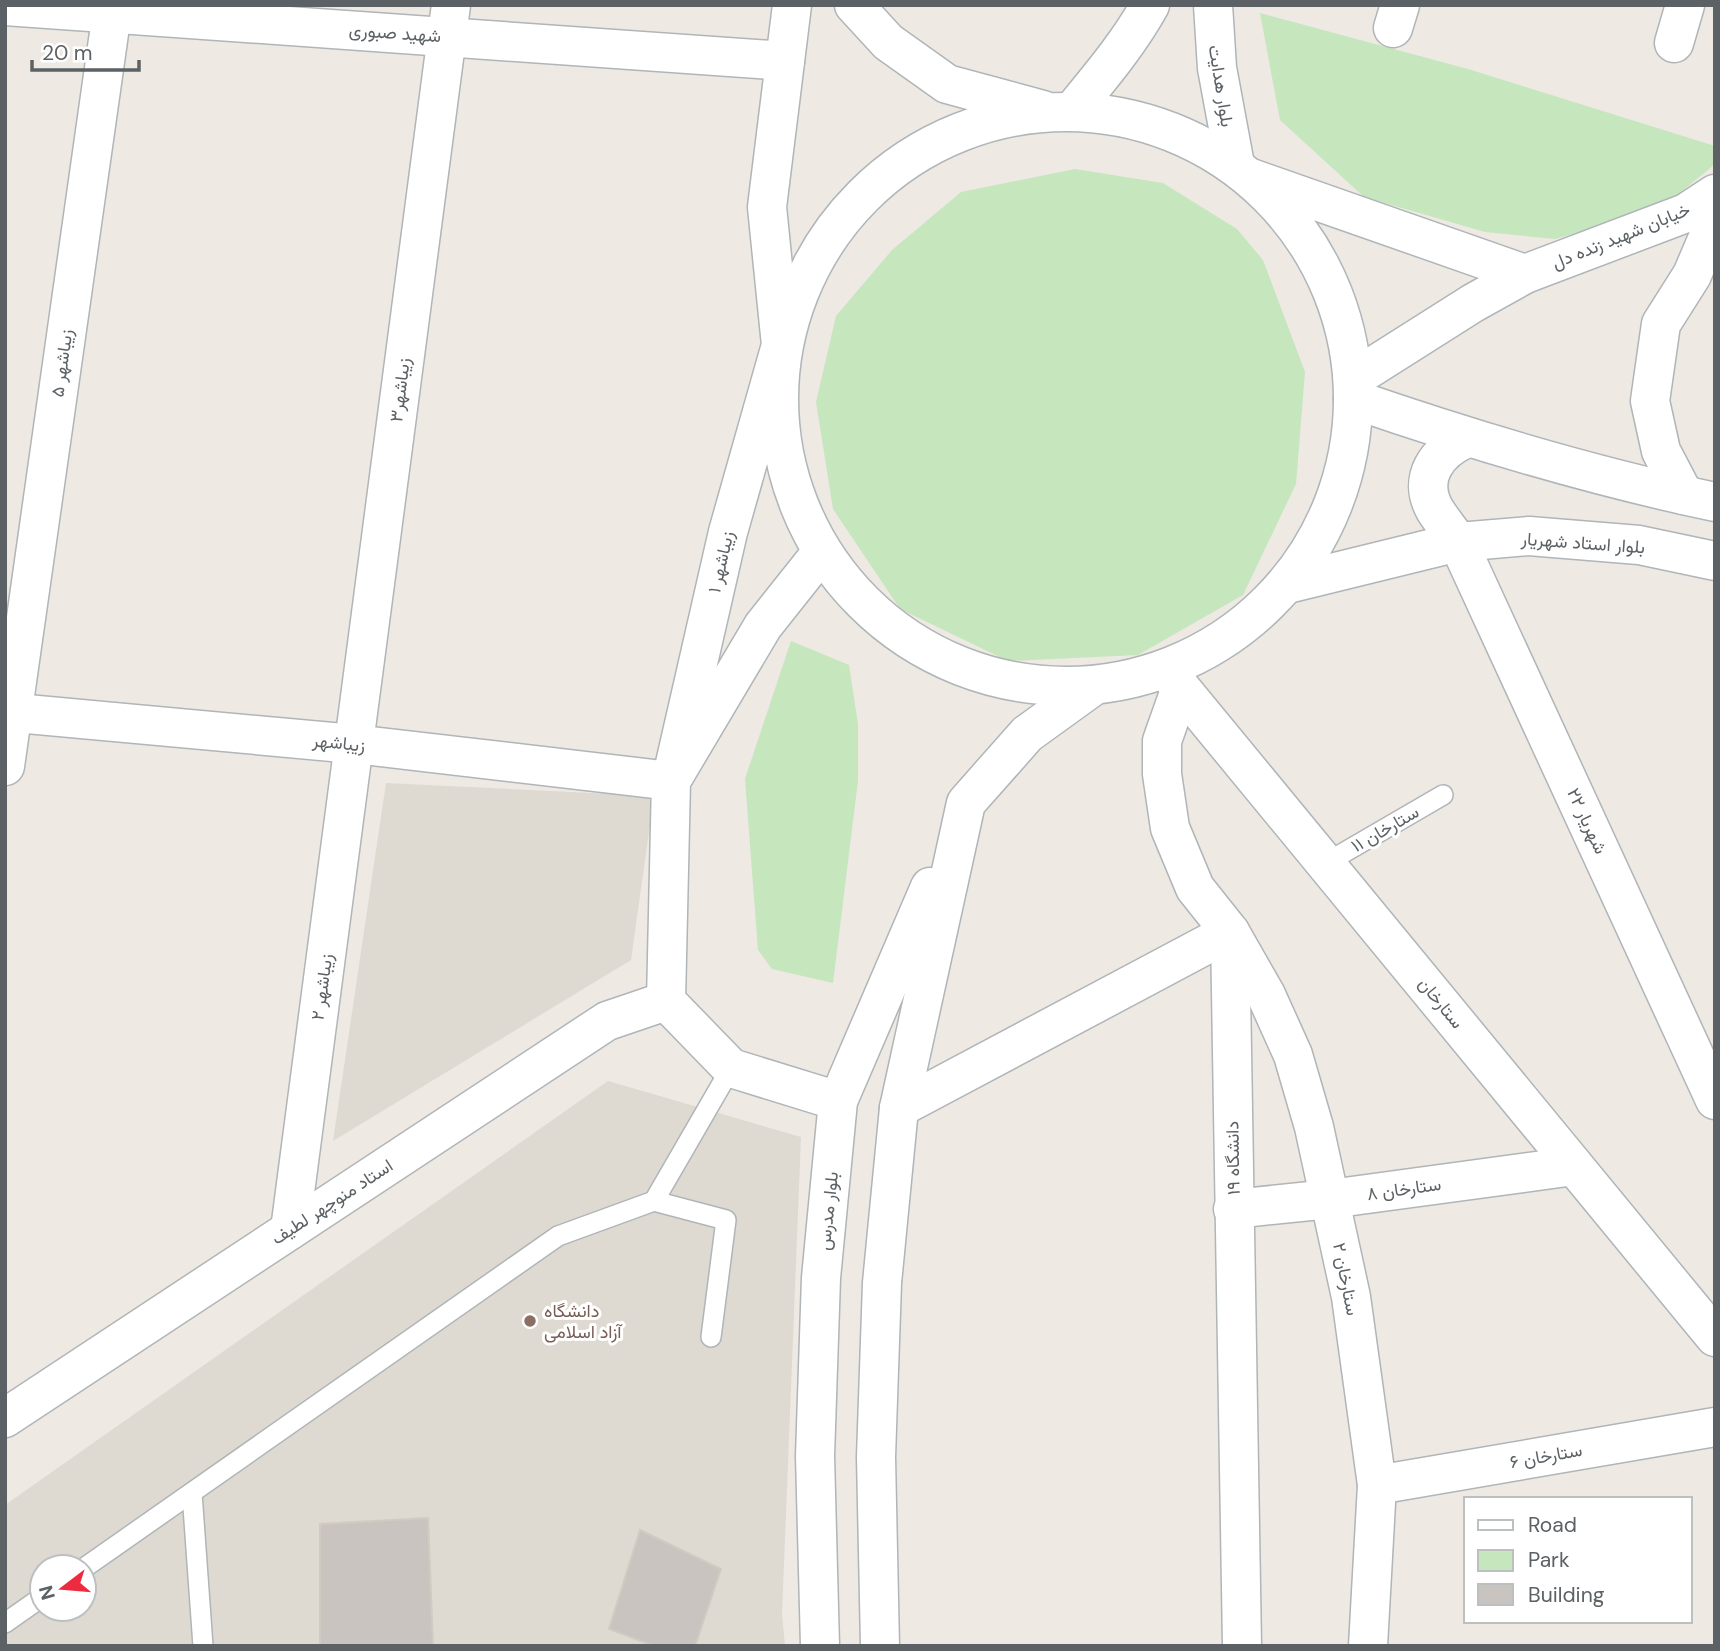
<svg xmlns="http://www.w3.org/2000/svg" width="1720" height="1651" font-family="'DM Sans',Vazirmatn,sans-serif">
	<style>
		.education { fill: #ded9d1; fill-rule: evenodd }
		.green { fill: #c6e6be }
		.building { fill: #c9c4bf; stroke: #d3cac1; stroke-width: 2 }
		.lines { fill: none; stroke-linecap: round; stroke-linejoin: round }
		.lane-casing { stroke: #b0b5b8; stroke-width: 22 }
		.street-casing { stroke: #b0b5b8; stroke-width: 41 }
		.secondary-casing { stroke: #afb5b8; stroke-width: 41 }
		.lane { stroke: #fff; stroke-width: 19 }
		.street { stroke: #fff; stroke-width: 38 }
		.secondary { stroke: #fff; stroke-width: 38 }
		.education-dot { fill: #8d6e63; stroke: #fff; stroke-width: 2.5 }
		.labels { text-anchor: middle; stroke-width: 6; stroke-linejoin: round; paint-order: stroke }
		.street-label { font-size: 18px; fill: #5b6164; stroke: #fff }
		.education-label { font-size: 18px; fill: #785e54; stroke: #fff; text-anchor: start }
	</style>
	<rect width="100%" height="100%" fill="#eee9e3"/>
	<g class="education">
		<path d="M386,783L654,796L631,960L333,1141Z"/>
		<path d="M608,1081L801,1137L782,1614L785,1646H5V1505ZM42,1567H84V1609H42Z"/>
	</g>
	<g class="green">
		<path d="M1260,13L1468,69L1715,146V164L1659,210L1555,239L1485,232L1364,197L1280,120Z"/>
		<path d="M1075,169L1163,183L1237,229L1263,260L1305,372L1296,484L1243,595L1138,655L1008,661L900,609L833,509L816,402L836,316L892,250L961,192Z"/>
		<path d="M791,641L849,665L858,724V781L833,983L772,969L758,950L745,779Z"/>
	</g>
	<g class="building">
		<path d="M428,1518L433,1646H320V1524Z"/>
		<path d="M640,1530L721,1569L695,1646H654L609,1629Z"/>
	</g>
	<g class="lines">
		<defs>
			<g id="lane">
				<path d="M1326,863L1443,795"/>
				<path d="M654,1201L726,1220L711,1337"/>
				<path d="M192,1493L203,1646"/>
				<path d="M84,1568L558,1236L654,1201L731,1068"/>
				<path d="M5,1623L42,1597"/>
			</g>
			<g id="street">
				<path d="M854,5L888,42L947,84L1043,110"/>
				<path d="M5,6L785,61"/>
				<path d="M1393,28L1400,5"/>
				<path d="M1674,43L1685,5"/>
				<path d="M1458,542L1715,1100"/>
				<path d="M1180,690L1162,741V774L1170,828L1195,888L1230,932L1242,1646"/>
				<path d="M5,712L354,744L671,781L728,532L781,345L767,207L792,5"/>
				<path d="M5,766L113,5"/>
				<path d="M899,1108L1230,932L1266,995L1293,1055L1314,1127L1351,1297L1377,1485L1368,1646"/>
				<path d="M1233,1209L1330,1199L1574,1166"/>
				<path d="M290,1230L451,5"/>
				<path d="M5,1418L607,1021L666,1001"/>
				<path d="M1377,1485L1715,1427"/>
			</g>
			<g id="secondary">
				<path d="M1213,5L1217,68L1235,165"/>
				<path d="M1074,109C1101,76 1129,43 1150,5"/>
				<circle cx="1066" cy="399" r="287"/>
				<path d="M1251,178L1525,274"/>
				<path d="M1353,379L1473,303L1525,274L1686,213L1715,194"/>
				<path d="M1353,399C1472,440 1592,476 1715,502"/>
				<path d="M1684,495L1661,451L1650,401L1661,324L1692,275L1715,221"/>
				<path d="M1458,542C1451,532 1442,521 1435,510C1417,478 1437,451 1467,438"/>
				<path d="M821,553L763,626L671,781L666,1001L731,1068L838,1101"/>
				<path d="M1287,584L1458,542L1529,536L1639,545L1715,561"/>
				<path d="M1166,670L1715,1337"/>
				<path d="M820,1646L815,1456L821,1278L838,1101L930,887"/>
				<path d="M880,1646L876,1457L882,1283L899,1108L966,803L1027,734L1092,687"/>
			</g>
		</defs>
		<use href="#lane" class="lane-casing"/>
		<use href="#street" class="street-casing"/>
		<use href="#secondary" class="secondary-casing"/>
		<use href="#lane" class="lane"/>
		<use href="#street" class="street"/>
		<use href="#secondary" class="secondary"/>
	</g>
	<circle class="education-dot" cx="530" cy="1321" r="7"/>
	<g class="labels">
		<g class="street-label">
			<text transform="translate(395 33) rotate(4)" y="6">شهید صبوری</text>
			<text transform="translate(1221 86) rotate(81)" y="6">بلوار هدایت</text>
			<text transform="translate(1621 236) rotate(-22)" y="6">خیابان شهید زنده دل</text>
			<text transform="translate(62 363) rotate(-82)" y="6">زیباشهر ۵</text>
			<text transform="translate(400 390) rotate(-83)" y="6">زیباشهر۳</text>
			<text transform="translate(1583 543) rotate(4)" y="6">بلوار استاد شهریار</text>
			<text transform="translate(721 562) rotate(-77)" y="6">زیباشهر ۱</text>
			<text transform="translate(339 743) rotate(6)" y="6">زیباشهر</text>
			<text transform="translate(1587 821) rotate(65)" y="6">شهریار ۲۲</text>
			<text transform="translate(1385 829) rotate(-30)" y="6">ستارخان ۱۱</text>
			<text transform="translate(322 987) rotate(-82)" y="6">زیباشهر ۲</text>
			<text transform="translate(1441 1003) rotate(51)" y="6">ستارخان</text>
			<text transform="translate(1233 1158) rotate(-91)" y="6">دانشگاه ۱۹</text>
			<text transform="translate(1404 1189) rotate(-8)" y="6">ستارخان ۸</text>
			<text transform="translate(332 1202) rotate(-33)" y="6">استاد منوچهر لطیف</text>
			<text transform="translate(828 1211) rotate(-84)" y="6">بلوار مدرس</text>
			<text transform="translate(1346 1279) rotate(79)" y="6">ستارخان ۲</text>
			<text transform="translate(1546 1456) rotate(-10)" y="6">ستارخان ۶</text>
		</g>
		<g class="education-label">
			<text x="544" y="1317">دانشگاه<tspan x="544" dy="21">آزاد اسلامی</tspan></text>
		</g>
	</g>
	<rect width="1720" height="1651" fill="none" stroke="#5b6164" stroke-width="14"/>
	<rect x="1464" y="1497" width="228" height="126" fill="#ffffff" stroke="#bdc0c1" stroke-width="2"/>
	<rect x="1478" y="1520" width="35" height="10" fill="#ffffff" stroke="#bdc0c1" stroke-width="2"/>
	<text x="1528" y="1532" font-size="21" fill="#5b6164">Road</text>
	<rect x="1478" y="1550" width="35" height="21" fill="#c6e6be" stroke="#bdc0c1" stroke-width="2"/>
	<text x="1528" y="1567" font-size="21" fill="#5b6164">Park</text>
	<rect x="1478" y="1584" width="35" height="21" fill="#c9c4bf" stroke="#bdc0c1" stroke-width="2"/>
	<text x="1528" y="1602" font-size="21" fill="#5b6164">Building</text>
	<g transform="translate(63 1588) rotate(254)"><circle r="33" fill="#ffffff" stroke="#bdc0c1" stroke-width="2"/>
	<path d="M0-5L12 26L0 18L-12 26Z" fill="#ed2a40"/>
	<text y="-10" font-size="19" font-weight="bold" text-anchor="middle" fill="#5b6164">N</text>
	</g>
	<path d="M32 60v10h107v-10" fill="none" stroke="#5b6164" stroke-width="3.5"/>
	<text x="42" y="60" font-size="21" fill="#5b6164" stroke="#ffffff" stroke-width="5" paint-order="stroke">20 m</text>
</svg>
